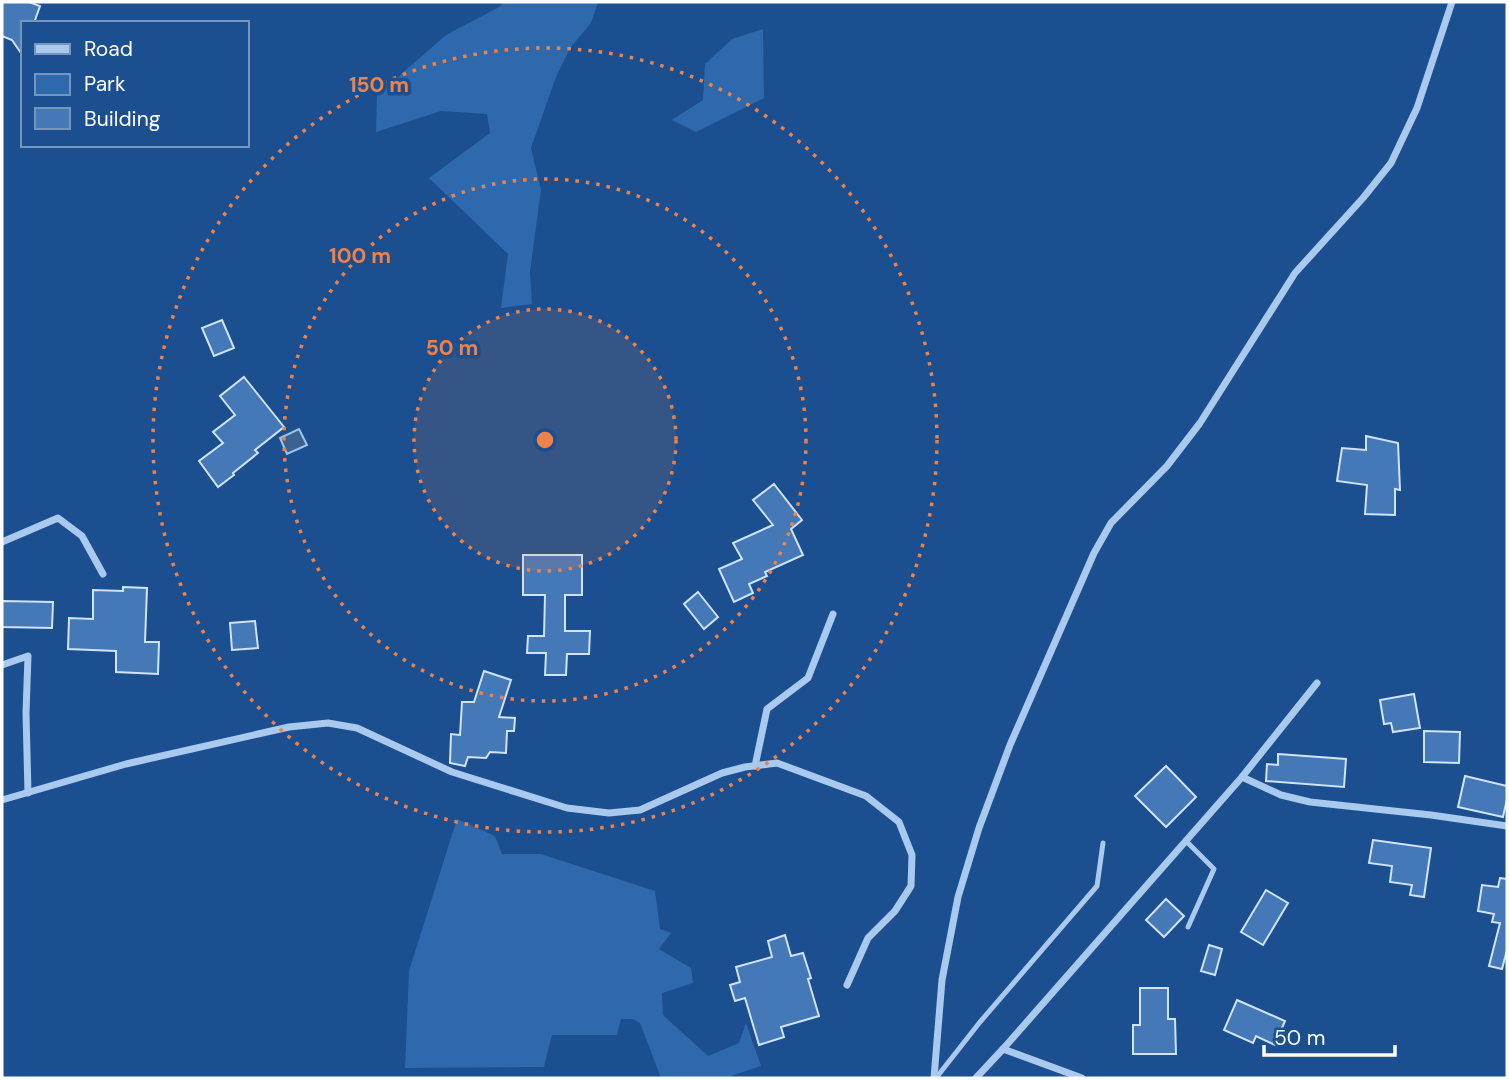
<svg xmlns="http://www.w3.org/2000/svg" width="1509" height="1080" font-family="'DM Sans',sans-serif">
	<style>
		.green { fill: #2e69ad }
		.water { fill: #3c6290; stroke: #9cc4f0; stroke-width: 2 }
		.building { fill: #4478b7; stroke: #cfe3fa; stroke-width: 2 }
		.lines { fill: none; stroke-linecap: round; stroke-linejoin: round }
		.service { stroke: #a9c9ee; stroke-width: 5 }
		.minor { stroke: #a9c9ee; stroke-width: 7 }
		.ring { fill: none; stroke: #ee8249; stroke-width: 3.5; stroke-dasharray: 3.5 7 }
		.centre { fill: #ee8249; stroke: #1b4f8f; stroke-width: 3.5 }
		.ring-label { font-size: 21px; text-anchor: middle; font-weight: bold; fill: #ee8249; stroke: #1b4f8f; stroke-width: 7; stroke-linejoin: round; paint-order: stroke }
	</style>
	<rect width="100%" height="100%" fill="#1b4f8f"/>
	<g class="green">
		<path d="M502,2H598L591,23L570,48L556,77L531,148L541,190L530,272L532,304L501,308L508,254L429,178L490,133L487,114L441,111L376,132L377,95L446,35L501,6Z"/>
		<path d="M763,29L764,98L696,132L672,120L703,100L705,64L732,39Z"/>
		<path d="M457,819L495,836L502,854H541L655,891L660,929L671,933L659,949L691,968L693,983L662,993L663,1015L708,1056L739,1043L746,1023L761,1066L731,1076V1078H661L640,1023L633,1019H621L617,1035H552L544,1067L405,1068L409,971Z"/>
	</g>
	<path class="water" d="M299,429L307,445L287,454L280,438Z"/>
	<g class="building">
		<path d="M2,2H29L40,6L34,23H23V56L12,40L2,36Z"/>
		<path d="M222,320L234,348L214,356L202,328Z"/>
		<path d="M244,377L284,427L255,450L258,453L233,473L234,475L218,487L199,461L223,443L213,432L235,415L220,396Z"/>
		<path d="M1366,436L1398,443L1400,490L1395,489V515L1365,514L1367,485L1337,481L1342,448L1366,450Z"/>
		<path d="M774,484L802,520L791,529L803,555L765,572L767,576L749,584L753,593L734,602L719,569L742,559L733,543L773,525L753,500Z"/>
		<path d="M523,555H582V595H565V631H590L589,654H567L566,675H545L546,653H527L528,636H544L545,595H523Z"/>
		<path d="M123,587L147,588L145,642H159L158,674L116,672V651L68,649L69,618L93,619V590L123,591Z"/>
		<path d="M698,592L718,617L704,629L684,604Z"/>
		<path d="M2,601L53,602L52,628L2,627Z"/>
		<path d="M255,621L258,648L232,650L230,623Z"/>
		<path d="M484,671L511,680L499,717L515,718L514,731H507L506,753L490,752L486,758L468,757L465,766L450,763L451,734L460,735L462,702H474Z"/>
		<path d="M1414,694L1420,728L1393,732L1391,723L1384,724L1380,700Z"/>
		<path d="M1424,731L1460,732L1459,763L1424,762Z"/>
		<path d="M1278,754L1346,759L1344,787L1266,781L1267,764L1278,765Z"/>
		<path d="M1166,766L1196,797L1166,827L1135,796Z"/>
		<path d="M1465,776L1507,786V799L1503,817L1458,807Z"/>
		<path d="M1373,840L1431,848L1424,897L1410,895L1412,885L1390,882L1392,866L1369,863Z"/>
		<path d="M1500,878L1507,879V950L1502,969L1489,966L1500,923L1492,922L1494,914L1478,911L1482,885L1498,887Z"/>
		<path d="M1266,890L1288,903L1263,945L1241,932Z"/>
		<path d="M1166,899L1184,916L1164,937L1146,920Z"/>
		<path d="M785,935L791,956L803,953L811,978L808,979L819,1016L781,1027L784,1037L759,1045L745,998L735,1001L730,985L740,982L736,967L772,957L768,941Z"/>
		<path d="M1209,945L1222,949L1215,975L1201,971Z"/>
		<path d="M1140,988H1168V1019H1175L1176,1054H1133V1025H1140Z"/>
		<path d="M1237,1000L1285,1021L1275,1045L1256,1036L1253,1043L1224,1030Z"/>
	</g>
	<g class="lines">
		<g class="service">
			<path d="M1186,841L1214,869L1188,927"/>
			<path d="M936,1078L980,1022L1097,886L1103,843"/>
		</g>
		<g class="minor">
			<path d="M2,542L58,518L82,536L103,574"/>
			<path d="M2,665L28,656L26,713L28,793"/>
			<path d="M755,766L767,709L808,678L833,614"/>
			<path d="M1242,777L1281,795L1310,802L1431,815L1507,826"/>
			<path d="M2,800L126,764L289,727L328,723L357,728L452,772L567,808L609,813L640,810L722,773L745,767L777,763L866,796L899,822L912,855L911,886L895,911L868,938L847,985"/>
			<path d="M1003,1049L1082,1078"/>
			<path d="M934,1078L942,980L958,897L979,828L1010,745L1094,553L1111,523L1167,466L1200,423L1295,273L1363,198L1391,163L1417,108L1452,2"/>
			<path d="M976,1078L1003,1049L1242,777L1317,683"/>
		</g>
	</g>
	<circle cx="545" cy="440" r="131" fill="#ee8249" fill-opacity=".12"/>
	<g class="ring">
		<circle cx="545" cy="440" r="131"/>
		<circle cx="545" cy="440" r="261"/>
		<circle cx="545" cy="440" r="392"/>
	</g>
	<circle cx="545" cy="440" r="10" class="centre"/>
	<g class="ring-label">
		<text x="379" y="92">150 m</text>
		<text x="360" y="263">100 m</text>
		<text x="452" y="355">50 m</text>
	</g>
	<rect width="1509" height="1080" fill="none" stroke="#ffffff" stroke-width="7"/>
	<rect x="21" y="21" width="228" height="126" fill="#1b4f8f" stroke="#7695bc" stroke-width="2"/>
	<rect x="35" y="44" width="35" height="10" fill="#a9c9ee" stroke="#7695bc" stroke-width="2"/>
	<text x="84" y="56" font-size="21" fill="#ffffff">Road</text>
	<rect x="35" y="74" width="35" height="21" fill="#2e69ad" stroke="#7695bc" stroke-width="2"/>
	<text x="84" y="91" font-size="21" fill="#ffffff">Park</text>
	<rect x="35" y="108" width="35" height="21" fill="#4478b7" stroke="#7695bc" stroke-width="2"/>
	<text x="84" y="126" font-size="21" fill="#ffffff">Building</text>
	<path d="M1264 1045v10h131v-10" fill="none" stroke="#ffffff" stroke-width="3.5"/>
	<text x="1274" y="1045" font-size="21" fill="#ffffff" stroke="#1b4f8f" stroke-width="5" paint-order="stroke">50 m</text>
</svg>
